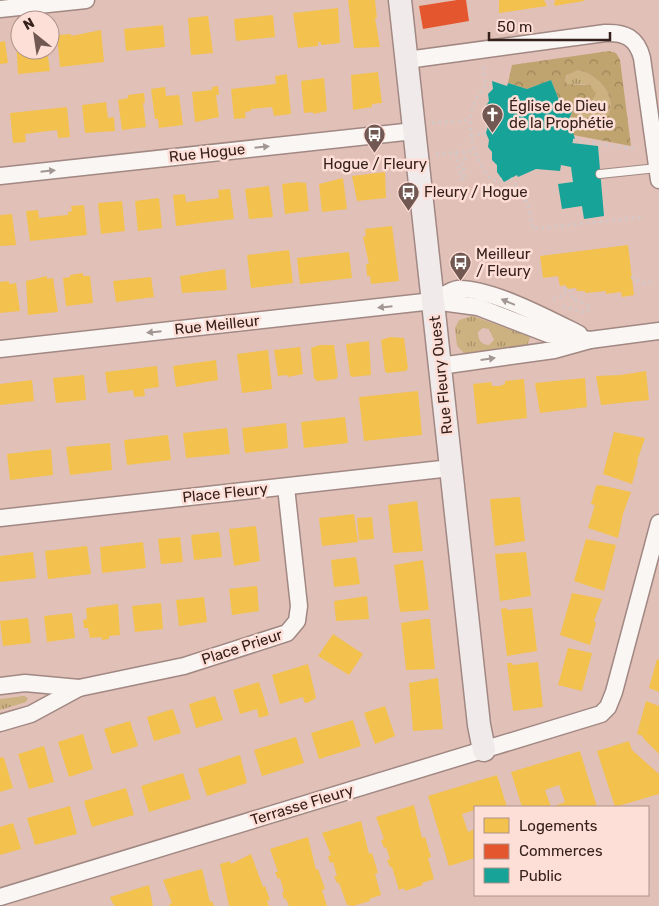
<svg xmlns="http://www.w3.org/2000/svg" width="659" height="906" font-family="Rubik,sans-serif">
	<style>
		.grass { fill: url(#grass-tufts); fill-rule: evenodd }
		.forest { fill: url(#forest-crowns); fill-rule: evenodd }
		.homes { fill: #f2c14e }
		.shops { fill: #e4572e }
		.public { fill: #17a398 }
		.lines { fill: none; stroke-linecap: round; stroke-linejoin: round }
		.lane-casing { stroke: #a18883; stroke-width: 10 }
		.street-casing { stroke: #a18883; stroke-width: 19 }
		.secondary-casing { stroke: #a18883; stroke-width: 25 }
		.path { stroke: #d3c8c6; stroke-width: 3; stroke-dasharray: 2.5 4; stroke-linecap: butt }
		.lane { stroke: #faf6f4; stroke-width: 8 }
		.street { stroke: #faf6f4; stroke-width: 16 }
		.secondary { stroke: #f1eaeb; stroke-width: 22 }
		.oneway { fill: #a29692 }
		.labels { text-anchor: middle; stroke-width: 5; stroke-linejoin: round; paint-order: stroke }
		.poi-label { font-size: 15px; fill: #36201b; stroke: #fedfd7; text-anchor: start }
		.street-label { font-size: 15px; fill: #36201b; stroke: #fedfd7 }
	</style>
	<defs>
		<pattern id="grass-tufts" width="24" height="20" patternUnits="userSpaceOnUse" patternTransform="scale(1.25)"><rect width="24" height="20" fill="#ccb181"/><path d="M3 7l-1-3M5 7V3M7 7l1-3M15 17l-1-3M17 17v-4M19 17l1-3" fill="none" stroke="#a69069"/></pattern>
		<pattern id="forest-crowns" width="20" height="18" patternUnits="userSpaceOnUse" patternTransform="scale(1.25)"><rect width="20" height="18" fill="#bfa46f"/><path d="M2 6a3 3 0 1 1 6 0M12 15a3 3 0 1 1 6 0" fill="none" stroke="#9c855a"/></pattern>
	</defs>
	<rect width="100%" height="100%" fill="#e1c0b8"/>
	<g class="grass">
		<path d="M578,70C597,74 620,97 607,117L583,121L579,117V111L590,103L585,84H567L565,80L570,71Z"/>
		<path d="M473,316L528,336L530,338L527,346L464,355L463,352L457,346L455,328L459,320ZM483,328L489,329L494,340L489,345C481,345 478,339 478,332Z"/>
		<path d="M24,696L28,698L26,702L0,710V699Z"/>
	</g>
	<path class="forest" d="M609,51L616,53L620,60L631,146L573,135L569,120L573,110L561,105L551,80L527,89L508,83L512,65ZM578,70C597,74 620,97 607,117L583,121L579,117V111L590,103L596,94L590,85L567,84L565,80L567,75Z"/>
	<g class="homes">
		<path d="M348,0H375L377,18H375L380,47L354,48Z"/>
		<path d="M499,0H544L547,6L499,13Z"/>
		<path d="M555,0H584V1L554,6Z"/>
		<path d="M338,8L340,43L321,45V42H318V46L298,48L293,13Z"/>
		<path d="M273,15L275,37L236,41L234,19Z"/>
		<path d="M208,16L213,53L191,55L188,18Z"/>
		<path d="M163,25L165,47L126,51L124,29Z"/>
		<path d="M101,30L104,62L60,67L57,35L71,34V36Z"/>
		<path d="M16,38H20V50H47L50,71L18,74Z"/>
		<path d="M5,41L8,63L0,64V42Z"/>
		<path d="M378,72L382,103L372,104V107L353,110L351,75Z"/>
		<path d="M287,74L291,114L274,116L272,107L251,109V111L245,112L246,118L234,119L231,89L276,84L275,76Z"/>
		<path d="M324,78L327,111L313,114V112L304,113L301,81Z"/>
		<path d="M218,86L219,95H216L219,117L195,122L192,92L212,90V87Z"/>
		<path d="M165,87L166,96L179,95L183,125L159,128L158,119H155L151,89Z"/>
		<path d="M144,93L145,103H143L146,127L122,130L118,100L128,98V95Z"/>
		<path d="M106,102L108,118L114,117L115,131L85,133L82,105Z"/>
		<path d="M67,107L70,137L58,138L57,130L40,132L25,134L26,142L13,143L10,113Z"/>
		<path d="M385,172L386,198L357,201L352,176Z"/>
		<path d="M343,178L347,209L322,212L319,184Z"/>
		<path d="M298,182L306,183L309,211L285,214L282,184Z"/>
		<path d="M269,186L273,217L249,219L245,189Z"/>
		<path d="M230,189L234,219L176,226L173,195L185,194L186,202L203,200L219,198L218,190Z"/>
		<path d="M159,198L162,228L138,231L135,201Z"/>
		<path d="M122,201L125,231L101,234L98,203Z"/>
		<path d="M84,205L87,235L30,241L26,211L38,210L39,218L56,216L68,215V212L72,211L71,206Z"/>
		<path d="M12,214L16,245L0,246V215Z"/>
		<path d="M392,226L399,281L371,284L370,276H367L366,264H369L363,237L366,236L365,229Z"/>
		<path d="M628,245L634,295L622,297L621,292L606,294V291L585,293V291H577L576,288L566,289V285L560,286L558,276L543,278L540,256Z"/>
		<path d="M289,250L293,283L251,288L247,255Z"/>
		<path d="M349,252L352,278L300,284L297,258Z"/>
		<path d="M225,269L227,290L182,293L180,276Z"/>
		<path d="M83,273V276H90L93,303L66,306L63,278L70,277V275Z"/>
		<path d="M47,276V279L53,278L58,312L28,315L26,281Z"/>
		<path d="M151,277L154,297L116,302L113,281Z"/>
		<path d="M9,281V284L16,283L20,311L0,313V282Z"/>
		<path d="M390,337L404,338L408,368L406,371L387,373L385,371L381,340Z"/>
		<path d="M369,341L371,375L352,377L350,375L346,344Z"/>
		<path d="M320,345H334L338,376L336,379L317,381L314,378L311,348Z"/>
		<path d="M300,347L303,374L288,377L287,375L278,376L274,350Z"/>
		<path d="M268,350L272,389L242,393L237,354Z"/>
		<path d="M216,360L218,380L176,387L173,366Z"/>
		<path d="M157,366L159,387L144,389L145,396L134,397L133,390L108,393L105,372Z"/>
		<path d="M646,371L649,400L601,405L596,376L620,375Z"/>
		<path d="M84,375L86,400L56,403L53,378Z"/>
		<path d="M585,378L587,407L540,413L535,383Z"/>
		<path d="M524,379L527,418L477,424L473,384L491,382L492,386H500L505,384V381Z"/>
		<path d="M32,380L34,401L0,405V384Z"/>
		<path d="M418,391L422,435L364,441L359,397Z"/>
		<path d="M345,417L348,443L304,448L301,422Z"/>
		<path d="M286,423L288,448L245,453L242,428Z"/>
		<path d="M227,428L230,454L186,458L183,433Z"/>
		<path d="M614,432L645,438L637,461L638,462L632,484L603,474Z"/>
		<path d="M168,435L171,460L127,465L124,440Z"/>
		<path d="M110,443L112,470L70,475L66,447Z"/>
		<path d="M51,449L53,475L10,480L7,454Z"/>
		<path d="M600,485L631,492L623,514L618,538L588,528L595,505L591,504L596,486Z"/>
		<path d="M520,497L525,541L495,546L490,499Z"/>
		<path d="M417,501L423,551L393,553L388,505Z"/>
		<path d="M354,514L358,542L322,546L319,518Z"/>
		<path d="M372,517L374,539L359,540L357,518Z"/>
		<path d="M256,526L260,561L234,566L229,529Z"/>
		<path d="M219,532L222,557L194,560L191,535Z"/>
		<path d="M180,537L183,562L161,564L158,539Z"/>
		<path d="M586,539L616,545L604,591L574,581Z"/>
		<path d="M143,542L146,568L102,573L100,547Z"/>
		<path d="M87,546L91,574L48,579L45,551Z"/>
		<path d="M33,552L36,578L0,582V556Z"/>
		<path d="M526,552L531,596L500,601L495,554Z"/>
		<path d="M356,557L360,584L334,587L331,560Z"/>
		<path d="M423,560L429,610L400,612L394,565Z"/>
		<path d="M257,586L259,611L232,615L229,589Z"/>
		<path d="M572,593L602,599L594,621L596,623L590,645L560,635Z"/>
		<path d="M367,596L369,619L336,621L334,601Z"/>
		<path d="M204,597L207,622L179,626L176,600Z"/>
		<path d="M161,603L163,629L135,632L132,606Z"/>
		<path d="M118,604L120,635L109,636V639L102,640L101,637L90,638L88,628H84L83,620L87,619L86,608Z"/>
		<path d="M507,608V610L532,608L537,651L507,656L501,609Z"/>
		<path d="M72,613L75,638L47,642L44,616Z"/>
		<path d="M28,618L31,643L3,646L0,621Z"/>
		<path d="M425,619H430L435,669L406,670L401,623Z"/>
		<path d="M333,634L363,654L349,675L318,656Z"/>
		<path d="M568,648L592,653L582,691L558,685Z"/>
		<path d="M657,659L659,660V692L649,688Z"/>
		<path d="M538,662L543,707L513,711L507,663H512L513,665Z"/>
		<path d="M308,664L316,698L307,703L304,702L303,697L280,704L272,675Z"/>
		<path d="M438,678L443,729L413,731L409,683Z"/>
		<path d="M259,682L269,715L259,718L257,709L240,714L233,690Z"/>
		<path d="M215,696L223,720L196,728L189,704Z"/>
		<path d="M646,701L659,706V754L643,738V736L637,734Z"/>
		<path d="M385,706L395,736L375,744L364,713Z"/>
		<path d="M173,709L181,733L154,741L147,717Z"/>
		<path d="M353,720L361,746L319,759L311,733Z"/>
		<path d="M130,721L138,746L112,754L104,729Z"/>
		<path d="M83,734L93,769L69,777L58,742Z"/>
		<path d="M296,737L304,763L262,776L254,750Z"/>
		<path d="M629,741L632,750L659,774V794L615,807L597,751Z"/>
		<path d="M44,746L54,782L29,789L18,754Z"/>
		<path d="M580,751L597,807H552L565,802L559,785L545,790L551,807H522L511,772Z"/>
		<path d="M240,755L247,783L207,796L198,769Z"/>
		<path d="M0,757L4,758L13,788L0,792Z"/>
		<path d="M183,773L191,799L149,812L141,786Z"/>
		<path d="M497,775L507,807H475V810L462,814L468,832L475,829V858L449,866L428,796Z"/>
		<path d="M126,788L134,815L92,827L84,801Z"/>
		<path d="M414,805L422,838L425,837L431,857L428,858L434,879L422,883L423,885L405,891L404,888L399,890L392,867H390L387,860L390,859L386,847L384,848L381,840L384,839L376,817Z"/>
		<path d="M70,806L77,834L35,845L27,818Z"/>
		<path d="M361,821L369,854L372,853L378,873L375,874L381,895L369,899L370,901L353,906L347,905L339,883H337L334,876H337L333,862L330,863L328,856L331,855L322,833Z"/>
		<path d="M13,823L21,849L0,855V827Z"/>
		<path d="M308,837L316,870L318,869L325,889L322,890L327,906H289L286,899H284L282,892H284L280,878L278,879L275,872H278L270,849Z"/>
		<path d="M251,854L263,887L265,886L270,900L267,901L269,906H229L220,864L230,861L231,864Z"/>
		<path d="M202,869L210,902L212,901L214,906H170L169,904L172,903L163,880Z"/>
		<path d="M149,885L153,906H115L112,902L110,897Z"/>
	</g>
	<path class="shops" d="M457,0H466L469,21L423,29L419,6Z"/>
	<path class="public" d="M551,80L561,105L573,109L569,120L575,139L572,143L598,146L604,216L584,219L582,206L562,209L558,184L573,182L571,167L561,165L560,171L536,169L518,177L517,175L504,182L497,172V165L492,160V152L488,147L489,140L486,133L488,126L485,119L488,113L486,106L489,101L488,94L493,89L492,81L507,86L508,83L527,89Z"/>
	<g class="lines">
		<defs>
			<path id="lane" d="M600,174L657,168"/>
			<g id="street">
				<path d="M0,9L86,0"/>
				<path d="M407,60L605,33C625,32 637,38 642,58L659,180"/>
				<path d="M0,176L414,131"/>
				<path d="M433,301C440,298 450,290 458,289C491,288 549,319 579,334"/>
				<path d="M0,349L433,301L478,307L548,334L590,340"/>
				<path d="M440,366L554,350L590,340L659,331"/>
				<path d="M0,518L451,468"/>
				<path d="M0,686L25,683L79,688"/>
				<path d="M0,723L31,714L79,688L184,666L287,633L297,621L299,606L286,487"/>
				<path d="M0,897L601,714L608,707L614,692L659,523"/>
			</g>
			<path id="secondary" d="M400,0L479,725L484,750"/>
		</defs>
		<use href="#lane" class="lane-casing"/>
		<use href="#street" class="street-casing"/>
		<use href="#secondary" class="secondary-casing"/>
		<g class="path">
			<path d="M483,67L486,85C465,107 467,139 481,164C485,171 488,178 496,181L503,179"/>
			<path d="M432,123L471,120"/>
			<path d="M471,136L486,133"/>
			<path d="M573,140L634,149"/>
			<path d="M456,153L461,179H465L462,161L465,160L464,152"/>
			<path d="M436,154L475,151"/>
			<path d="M511,178L528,204L533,229L642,217"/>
			<path d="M631,277L643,283L651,282"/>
			<path d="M553,299L565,295L564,289L570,288L572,299L586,304L590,309L585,313L561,306"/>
		</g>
		<use href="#lane" class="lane"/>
		<use href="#street" class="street"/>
		<use href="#secondary" class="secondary"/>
	</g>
	<defs><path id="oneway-solid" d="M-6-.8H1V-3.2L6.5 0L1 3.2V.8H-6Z" transform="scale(1.25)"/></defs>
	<g class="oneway">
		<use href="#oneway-solid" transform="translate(262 147) rotate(-6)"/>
		<use href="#oneway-solid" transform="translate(48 171) rotate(-6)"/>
		<use href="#oneway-solid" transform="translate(508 302) rotate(-157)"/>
		<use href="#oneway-solid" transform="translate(385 307) rotate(174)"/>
		<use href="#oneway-solid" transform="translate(154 332) rotate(174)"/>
		<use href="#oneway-solid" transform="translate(488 359) rotate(-8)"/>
	</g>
	<defs>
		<symbol id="church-pin" viewBox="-11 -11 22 30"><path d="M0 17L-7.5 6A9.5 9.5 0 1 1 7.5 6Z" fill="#725852" stroke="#fedfd7"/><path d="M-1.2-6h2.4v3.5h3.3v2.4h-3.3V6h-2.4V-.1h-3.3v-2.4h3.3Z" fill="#fff"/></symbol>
		<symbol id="bus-pin" viewBox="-11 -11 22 30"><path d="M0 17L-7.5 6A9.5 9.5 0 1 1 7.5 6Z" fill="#725852" stroke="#fedfd7"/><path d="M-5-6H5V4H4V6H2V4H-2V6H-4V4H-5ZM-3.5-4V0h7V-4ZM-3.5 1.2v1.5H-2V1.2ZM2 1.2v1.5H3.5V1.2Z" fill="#fff"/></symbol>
	</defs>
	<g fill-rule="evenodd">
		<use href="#church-pin" x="480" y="102" width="25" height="34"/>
		<use href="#bus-pin" x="362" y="122" width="25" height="34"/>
		<use href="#bus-pin" x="396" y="180" width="25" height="34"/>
		<use href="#bus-pin" x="448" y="250" width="25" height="34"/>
	</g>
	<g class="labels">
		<g class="poi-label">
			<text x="509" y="111">Église de Dieu<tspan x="509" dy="17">de la Prophétie</tspan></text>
			<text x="375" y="169" text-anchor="middle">Hogue / Fleury</text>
			<text x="424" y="197">Fleury / Hogue</text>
			<text x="476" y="259">Meilleur<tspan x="476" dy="17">/ Fleury</tspan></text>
		</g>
		<g class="street-label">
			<text transform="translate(207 153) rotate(-6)" y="5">Rue Hogue</text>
			<text transform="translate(217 325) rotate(-6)" y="5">Rue Meilleur</text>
			<text transform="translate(441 375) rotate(-96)" y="5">Rue Fleury Ouest</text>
			<text transform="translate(225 493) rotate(-6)" y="5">Place Fleury</text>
			<text transform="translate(242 647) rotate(-18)" y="5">Place Prieur</text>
			<text transform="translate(302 805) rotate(-17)" y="5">Terrasse Fleury</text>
		</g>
	</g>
	<rect x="474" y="806" width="175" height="90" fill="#fedfd7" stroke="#ae938c"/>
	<rect x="484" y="818" width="25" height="15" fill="#f2c14e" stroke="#ae938c"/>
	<text x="519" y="831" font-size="15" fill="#36201b">Logements</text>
	<rect x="484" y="844" width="25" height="15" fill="#e4572e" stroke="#ae938c"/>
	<text x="519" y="856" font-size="15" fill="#36201b">Commerces</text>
	<rect x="484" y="868" width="25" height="15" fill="#17a398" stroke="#ae938c"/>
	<text x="519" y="881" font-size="15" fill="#36201b">Public</text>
	<g transform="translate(35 35) rotate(330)"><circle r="24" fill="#fedfd7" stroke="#ae938c"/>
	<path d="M0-4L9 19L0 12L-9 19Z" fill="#725852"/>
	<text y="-8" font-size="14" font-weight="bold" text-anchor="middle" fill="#36201b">N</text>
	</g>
	<path d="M489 32v8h121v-8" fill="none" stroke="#36201b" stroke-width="2.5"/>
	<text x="497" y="32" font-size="15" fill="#36201b" stroke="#fedfd7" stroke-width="4" paint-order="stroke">50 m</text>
</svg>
